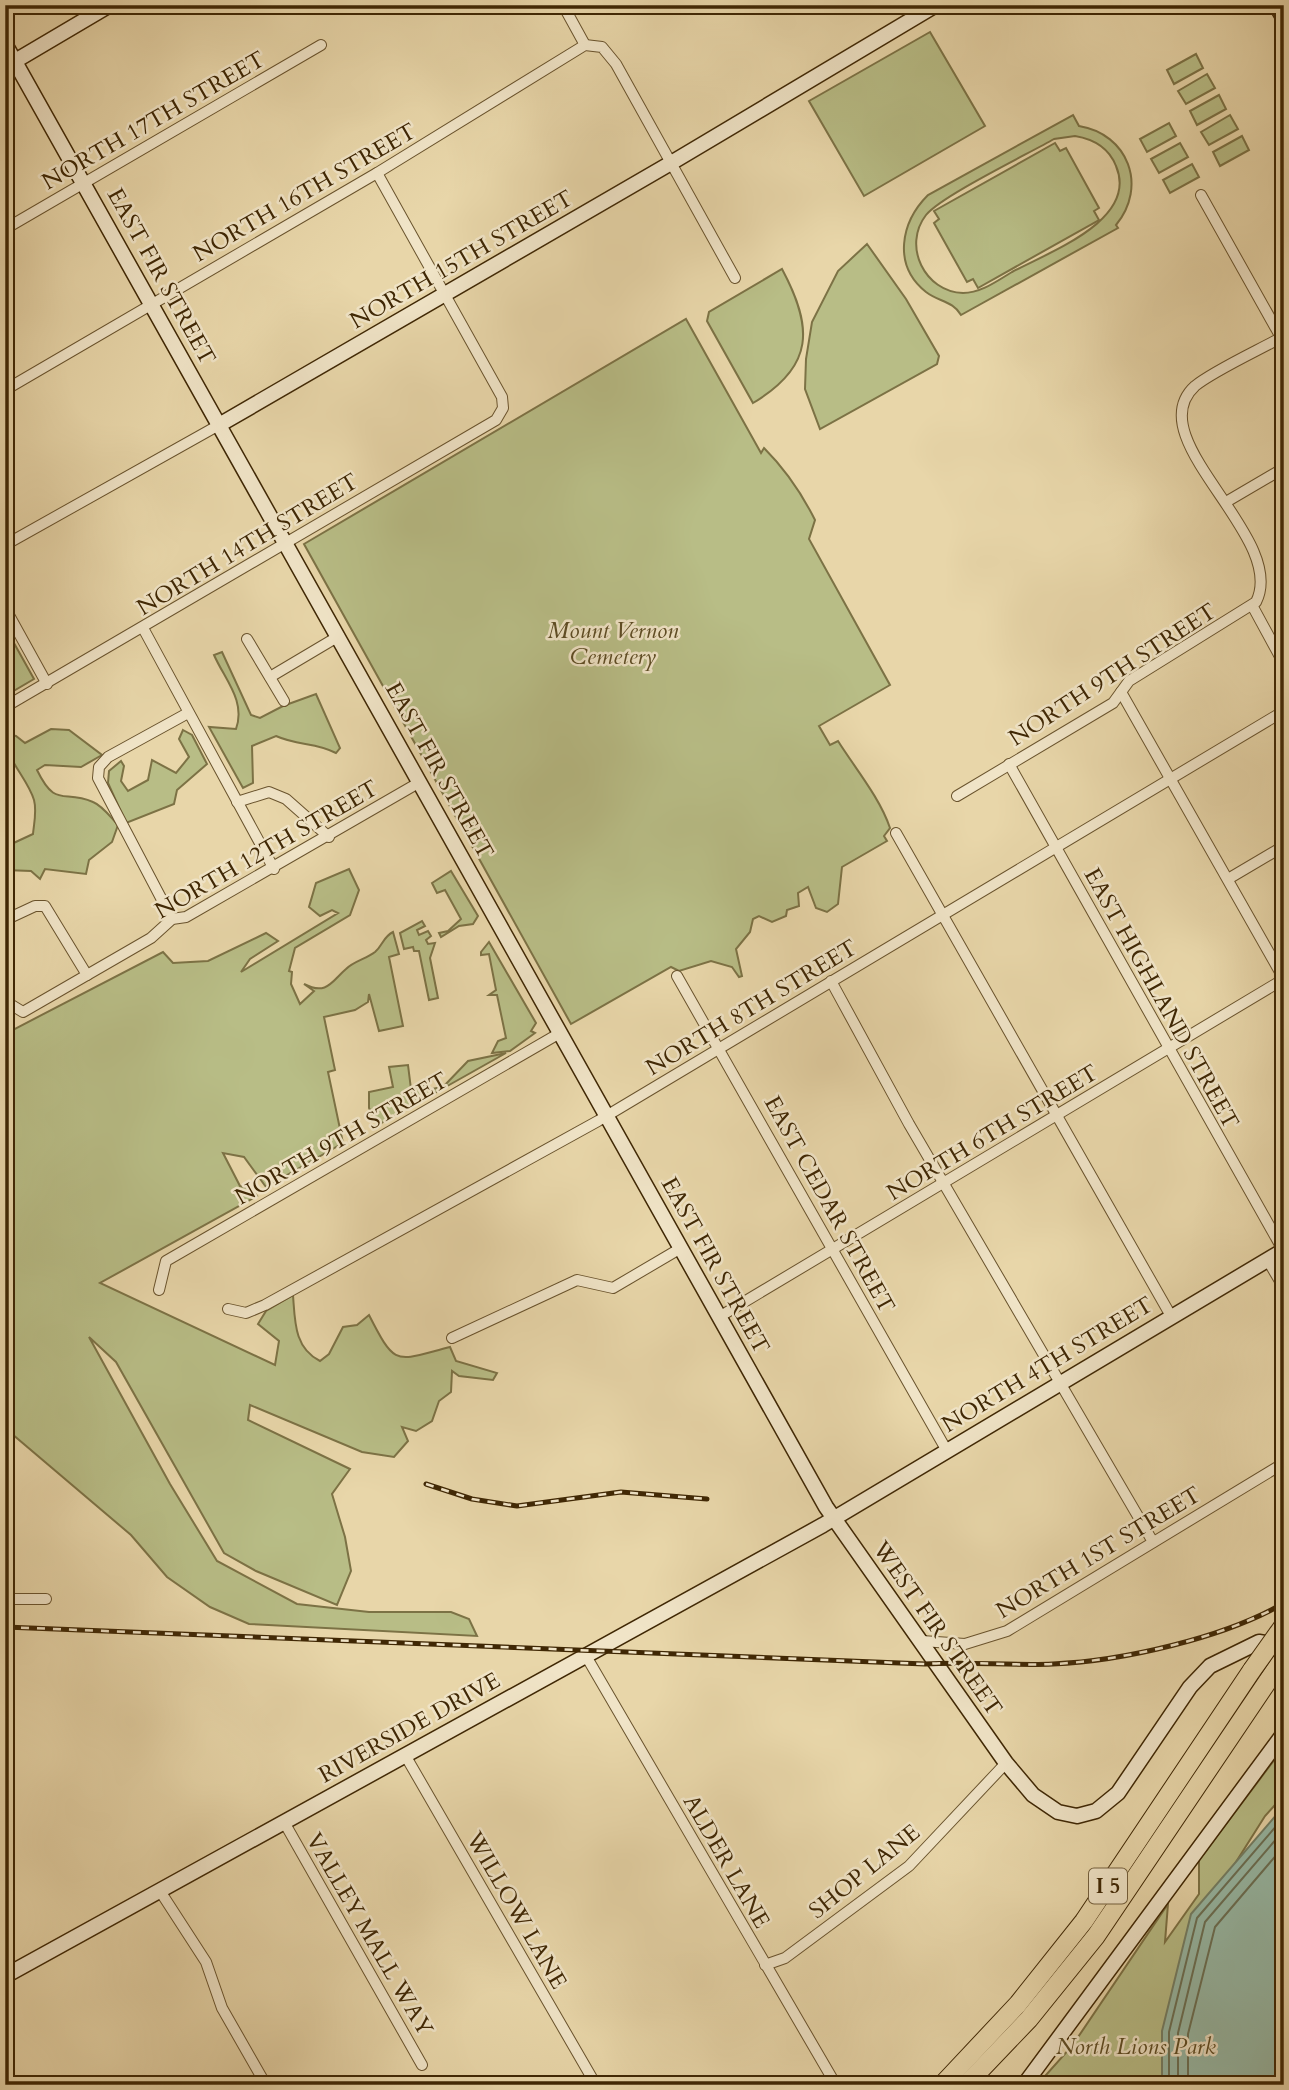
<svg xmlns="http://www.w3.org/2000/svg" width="1289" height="2090" font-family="Cardo,serif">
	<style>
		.green { fill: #b8bd86; stroke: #7c7245; stroke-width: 2; fill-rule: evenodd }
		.water { fill: #97b9a6; stroke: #747f65; stroke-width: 2 }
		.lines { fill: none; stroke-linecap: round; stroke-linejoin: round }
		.shore { stroke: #6b7055; stroke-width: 2 }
		.street-casing { stroke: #69532d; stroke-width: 12 }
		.secondary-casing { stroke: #3f2704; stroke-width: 17 }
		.highway-casing { stroke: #3f2704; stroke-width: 20 }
		.street { stroke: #f0e4c7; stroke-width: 10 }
		.secondary { stroke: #f0e4c7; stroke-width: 14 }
		.highway { stroke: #e8d6a9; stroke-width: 18 }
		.rail-casing { stroke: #3f2704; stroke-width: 5 }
		.rail { stroke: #f0e4c7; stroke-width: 2.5; stroke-dasharray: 8; stroke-linecap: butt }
		.highway-bridge-casing { stroke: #3f2704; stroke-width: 20; stroke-linecap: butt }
		.highway-bridge { stroke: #e8d6a9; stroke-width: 18 }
		.labels { text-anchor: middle; stroke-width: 5; stroke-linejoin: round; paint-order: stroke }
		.shield { fill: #f0e4c7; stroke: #74603e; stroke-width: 2 }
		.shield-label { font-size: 21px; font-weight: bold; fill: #3f2704 }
		.street-label { font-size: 23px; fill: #3f2704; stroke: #f0e4c7 }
		.park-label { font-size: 23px; font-style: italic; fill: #5d4c24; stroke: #f0e4c7 }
	</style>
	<rect width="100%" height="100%" fill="#e8d6a9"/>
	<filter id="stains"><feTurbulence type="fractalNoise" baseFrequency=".00286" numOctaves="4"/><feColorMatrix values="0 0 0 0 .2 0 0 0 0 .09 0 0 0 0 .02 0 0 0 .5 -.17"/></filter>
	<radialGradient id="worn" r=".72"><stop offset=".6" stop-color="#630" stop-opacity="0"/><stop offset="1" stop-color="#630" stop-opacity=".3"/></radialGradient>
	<g class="green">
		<path d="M930,32L985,126L864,196L809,101Z"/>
		<path d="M1196,54L1203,68L1174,84L1167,70Z"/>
		<path d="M1207,74L1215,88L1186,104L1178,91Z"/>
		<path d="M1219,95L1226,109L1197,125L1190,111Z"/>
		<path d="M1073,115L1079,126C1128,134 1148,186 1116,225L1118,228L961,315C953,301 939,302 926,292C892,265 901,222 928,195ZM1075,136C1093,139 1109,148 1116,166C1139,220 1049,252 1012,272C997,281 981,293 963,293C925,292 902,246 926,215C941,196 1028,154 1054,139Z"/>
		<path d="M1230,115L1238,129L1209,145L1201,132Z"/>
		<path d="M1169,123L1176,136L1147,152L1140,139Z"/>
		<path d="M1242,136L1249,150L1220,166L1213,152Z"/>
		<path d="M1055,143L1060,151L1066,148L1099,208L1094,211L1099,220L978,288L973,279L967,282L934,223L939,219L934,211Z"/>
		<path d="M1180,143L1188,157L1159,173L1151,159Z"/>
		<path d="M1192,164L1199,177L1170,193L1163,180Z"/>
		<path d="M867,244L906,299L939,356L937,364L820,429L805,389L806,359L812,322L838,271Z"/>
		<path d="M782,269C813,327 815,366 753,403L707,321L709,312Z"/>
		<path d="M686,319L761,453L764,448C786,470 801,492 815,520L809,539L890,685L819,726L830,745L838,741C855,768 880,798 890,828L884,836L887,841L842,867L838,904L827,912L816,908L808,887L798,893L799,906L787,910L786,916L772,922L759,916L753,919L750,932L736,949L742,976L739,977L732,967L711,961L679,971L671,967L571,1024L304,544Z"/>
		<path d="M5,627L34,679L5,696Z"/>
		<path d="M222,652L251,715L260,718L283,706L316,694L340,748L336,753C316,742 298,746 276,736L252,746L253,783L243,788L209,727L236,729C246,701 225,680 214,655Z"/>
		<path d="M51,729L69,730L102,755L81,767L45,765L37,770C56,809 63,789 93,802C103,806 111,818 118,825L112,842L89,860L86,874L45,869L40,879L31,871L5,870V847L33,834C34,823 37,811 34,800C27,777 5,760 5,734L16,736L25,743Z"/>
		<path d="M183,730L192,735L207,764L177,790L174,804L126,823L108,783L109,771L121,761L124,766L121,781L128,791L148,780L152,760L176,773L189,757L179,739Z"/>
		<path d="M349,869L359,890L350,915L295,948L289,971L292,972L291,984L300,1004L314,991L304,984C327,996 332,981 346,969C354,961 366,959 375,952C383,945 383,937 393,932L399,954L389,957L403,1026L379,1031L369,994L368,1002L355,1010L324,1017L335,1070L328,1072L343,1143L266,1187L244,1157L223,1153L240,1186L251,1188L257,1196L100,1283L275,1365L279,1341L258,1324L266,1311L293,1295C295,1321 294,1348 320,1361L329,1354L343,1327L357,1325L369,1315C396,1368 395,1361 450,1347L456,1361L497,1373L493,1380L459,1376L452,1371L451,1392L439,1401L432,1421L416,1431L402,1427L408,1441L394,1457L362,1452L250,1405L248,1420L350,1469L332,1494L345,1537L351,1571L337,1605L256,1571L224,1553L116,1362L89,1337L170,1484L217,1561L297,1604L369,1612H451L469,1619L477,1636L249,1624L210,1607L167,1577L131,1535L5,1428V1034L163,952L173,963L208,961L266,933L278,941L250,959L241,972L338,913L332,910L320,916L309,907L316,883Z"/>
		<path d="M451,871L478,916L473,924L459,926L441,937L439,933L448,931L461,919L445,890L437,893L432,883Z"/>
		<path d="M422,921L425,926L417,930L419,935L428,931L431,936L426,940L428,944L435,943L430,958L438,998L429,1000L419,951H414L413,947L404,949L400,933Z"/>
		<path d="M489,942L536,1023L531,1031L535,1033L510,1051L492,1053L498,1041L506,1038L497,995H489L496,990L489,954L481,955V952Z"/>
		<path d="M506,1053L378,1125L369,1108V1092L393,1087L389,1067L408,1065L411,1089L425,1086L426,1090L443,1087L468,1061Z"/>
		<path d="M1284,1747V1795L1265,1816L1231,1870L1165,2085H1037L1072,2046L1168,1904L1165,1942L1199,1894V1860Z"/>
	</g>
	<path class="water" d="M1284,1806V2085H1162V2031L1191,1914Z"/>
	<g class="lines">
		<g class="shore">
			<path d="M1169,2085V2032L1197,1918L1284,1817"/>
			<path d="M1178,2085V2033L1205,1922L1284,1830"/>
			<path d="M1188,2085V2034L1215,1927L1284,1846"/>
		</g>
		<defs>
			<g id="street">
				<path d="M563,5L585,45"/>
				<path d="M1201,195L1283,341"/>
				<path d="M5,229L321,45"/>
				<path d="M5,390L377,173L585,45L602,47L616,64L735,278"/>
				<path d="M1226,502L1284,468"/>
				<path d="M5,545L219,425"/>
				<path d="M1253,607L1284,664"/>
				<path d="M5,608L47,684"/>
				<path d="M143,628L274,869"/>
				<path d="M247,639L284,701"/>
				<path d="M270,677L339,636"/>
				<path d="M1121,692L1284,979"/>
				<path d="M5,707L496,420L503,408L502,397L377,173"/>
				<path d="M1009,764L1283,1250"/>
				<path d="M957,796L1113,703L1129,681L1256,602C1289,537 1137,439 1195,386C1213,371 1261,349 1284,336"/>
				<path d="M237,802L269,792L286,799L329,837"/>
				<path d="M896,833L1171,1316"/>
				<path d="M1228,879L1284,846"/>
				<path d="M172,919L98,778L99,767L108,757L188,713"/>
				<path d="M5,920L35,906H45L87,975"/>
				<path d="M677,976L947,1451"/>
				<path d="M831,981L909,1124L1153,1542"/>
				<path d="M5,1001L23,1012L151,938L172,919L186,917L420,782"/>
				<path d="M1267,1259L1284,1288"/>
				<path d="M159,1290L166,1261L560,1033"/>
				<path d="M228,1309L246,1313L265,1305L598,1121L1284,711"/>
				<path d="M719,1317L1284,979"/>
				<path d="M452,1338L577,1280L613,1288L681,1248"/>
				<path d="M5,1599H46"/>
				<path d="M922,1641L965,1644L1007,1631L1284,1463"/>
				<path d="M586,1656L836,2085"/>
				<path d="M405,1755L596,2085"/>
				<path d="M284,1822L422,2065"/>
				<path d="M160,1891L206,1962L222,2008L266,2085"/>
				<path d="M765,1965L785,1958L909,1866L1006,1763"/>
			</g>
			<g id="secondary">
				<path d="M1276,5L1284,19"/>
				<path d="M5,44L826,1507L1006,1763L1033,1795L1058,1812L1077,1816L1096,1811L1118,1793L1190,1687L1210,1666L1259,1642L1284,1646"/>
				<path d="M5,67L110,5"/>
				<path d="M219,425L671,163L936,5"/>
				<path d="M5,1976L823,1525L1284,1250"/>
				<path d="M1024,2085L1284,1733"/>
			</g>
			<g id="highway">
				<path d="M942,2085L1018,2004L1084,1921L1252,1670"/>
				<path d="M966,2085L1029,2019L1096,1936L1284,1657"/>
			</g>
		</defs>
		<use href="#street" class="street-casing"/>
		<use href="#secondary" class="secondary-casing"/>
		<use href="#highway" class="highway-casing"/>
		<use href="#street" class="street"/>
		<use href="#secondary" class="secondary"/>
		<use href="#highway" class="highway"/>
		<defs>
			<g id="rail">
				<path d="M426,1484L472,1499L517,1506L621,1492L707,1499"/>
				<path d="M5,1627L925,1664C968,1661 1011,1666 1053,1664C1122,1661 1224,1638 1284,1603"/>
			</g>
		</defs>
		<use href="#rail" class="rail-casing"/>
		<use href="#rail" class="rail"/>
		<defs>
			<path id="highway-bridge" d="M1252,1670L1284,1625"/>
		</defs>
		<use href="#highway-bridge" class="highway-bridge-casing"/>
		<use href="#highway-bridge" class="highway-bridge"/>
	</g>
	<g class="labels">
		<rect class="shield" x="1089" y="1868.5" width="38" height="35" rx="5"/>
		<g class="shield-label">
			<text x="1108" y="1893">I 5</text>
		</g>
		<g class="street-label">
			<text transform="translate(153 120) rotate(-30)" y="8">NORTH 17TH STREET</text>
			<text transform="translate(304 192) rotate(-30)" y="8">NORTH 16TH STREET</text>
			<text transform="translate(461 259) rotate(-30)" y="8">NORTH 15TH STREET</text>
			<text transform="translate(162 276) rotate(61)" y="8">EAST FIR STREET</text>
			<text transform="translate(247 544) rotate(-31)" y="8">NORTH 14TH STREET</text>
			<text transform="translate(1112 674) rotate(-33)" y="8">NORTH 9TH STREET</text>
			<text transform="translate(440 770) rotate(61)" y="8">EAST FIR STREET</text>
			<text transform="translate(266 849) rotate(-30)" y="8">NORTH 12TH STREET</text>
			<text transform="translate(1162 998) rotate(61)" y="8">EAST HIGHLAND STREET</text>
			<text transform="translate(751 1007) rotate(-31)" y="8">NORTH 8TH STREET</text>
			<text transform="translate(992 1132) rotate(-31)" y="8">NORTH 6TH STREET</text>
			<text transform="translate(341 1138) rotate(-30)" y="8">NORTH 9TH STREET</text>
			<text transform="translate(830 1204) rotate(61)" y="8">EAST CEDAR STREET</text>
			<text transform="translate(716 1265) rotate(61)" y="8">EAST FIR STREET</text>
			<text transform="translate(1047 1364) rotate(-31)" y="8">NORTH 4TH STREET</text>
			<text transform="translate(1098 1552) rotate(-31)" y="8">NORTH 1ST STREET</text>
			<text transform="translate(938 1628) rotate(55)" y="8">WEST FIR STREET</text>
			<text transform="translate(409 1727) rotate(-29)" y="8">RIVERSIDE DRIVE</text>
			<text transform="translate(727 1861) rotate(60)" y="8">ALDER LANE</text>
			<text transform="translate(864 1871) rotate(-39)" y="8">SHOP LANE</text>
			<text transform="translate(517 1910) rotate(60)" y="8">WILLOW LANE</text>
			<text transform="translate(370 1934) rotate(60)" y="8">VALLEY MALL WAY</text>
		</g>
		<g class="park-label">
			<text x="613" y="638">Mount Vernon<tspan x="613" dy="26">Cemetery</tspan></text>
			<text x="1136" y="2054">North Lions Park</text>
		</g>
	</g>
	<rect width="1289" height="2090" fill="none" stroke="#e8d6a9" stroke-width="28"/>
	<rect x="7" y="7" width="1275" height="2076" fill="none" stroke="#3f2704" stroke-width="3.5"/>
	<rect x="14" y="14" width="1261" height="2062" fill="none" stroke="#3f2704" stroke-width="2"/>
	<rect width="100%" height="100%" filter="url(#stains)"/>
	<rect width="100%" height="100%" fill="url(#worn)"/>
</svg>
